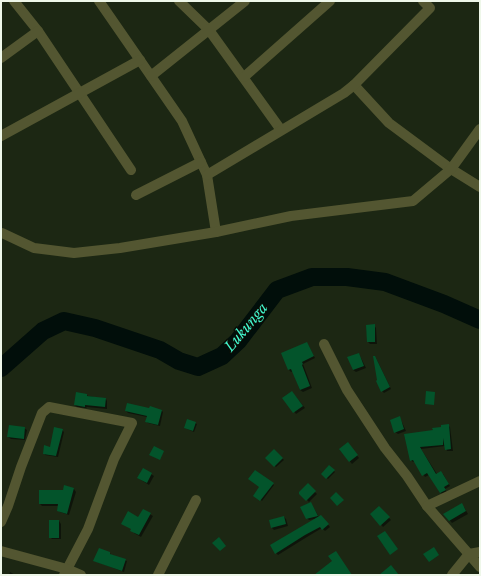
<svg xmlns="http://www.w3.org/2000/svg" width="481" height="576" font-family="'Libre Baskerville',serif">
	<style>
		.shadow { fill: #0007 }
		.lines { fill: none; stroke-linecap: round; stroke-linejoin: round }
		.river { stroke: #010e0a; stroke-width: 18 }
		.building { fill: #03542b }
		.street { stroke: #535631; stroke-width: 10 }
		.labels { text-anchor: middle; stroke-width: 3; stroke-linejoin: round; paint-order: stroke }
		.water-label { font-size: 14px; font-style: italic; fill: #43f8cf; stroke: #090e06 }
	</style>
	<rect width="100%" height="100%" fill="#1c2713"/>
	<g class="shadow">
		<path d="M374,325L376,328L377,344H370L368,342Z"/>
		<path d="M307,343L315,358L303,364L312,388L303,392L300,390L293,371L291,372L289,370L283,354Z"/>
		<path d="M359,354L366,368L356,372L353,370Z"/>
		<path d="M376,358L391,389L384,393L382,391Z"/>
		<path d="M292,392L305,408L296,414L284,398Z"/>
		<path d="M87,395L88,396L106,399L107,401V409L87,407L86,408L77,407L75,405Z"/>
		<path d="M126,411H162L163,412L160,426L148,423L146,421L147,417L128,413Z"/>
		<path d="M399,417L401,420L406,431L398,434L395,432Z"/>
		<path d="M188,420L197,424L194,432L185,428Z"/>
		<path d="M448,425L450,427L453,451H447L445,446L421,449L437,474H443L450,486L445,489L447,492L442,494L429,475L425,477L415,461L413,462L411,460L406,435L434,431Z"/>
		<path d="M24,428L27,430L25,440L11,439L8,437Z"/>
		<path d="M62,430L64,432L58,457L45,455L44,453L51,448Z"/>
		<path d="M350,446L359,458L352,464L340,450Z"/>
		<path d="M274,450L284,460L276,467L266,458Z"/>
		<path d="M329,466L335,472L328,479L322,474Z"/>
		<path d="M143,469L154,476L149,485L138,478Z"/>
		<path d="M256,471L274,485L262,501L255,495L260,488Z"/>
		<path d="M308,485L317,494L309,502L300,493Z"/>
		<path d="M74,489L76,492L69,515L60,512L58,510L59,506H42L40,504L63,491Z"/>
		<path d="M311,503L319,517L323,518L330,527L325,531L322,528L307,537L278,555L276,553L315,519L309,520L307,518Z"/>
		<path d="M379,507L391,520L383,527L372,514Z"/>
		<path d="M464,507L468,514L452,523L444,514Z"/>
		<path d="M143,510L153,516L141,537L134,533L139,518Z"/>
		<path d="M284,517L286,519L288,526L274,530L272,528L270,520Z"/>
		<path d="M59,521L61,524V539H52L50,537Z"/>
		<path d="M110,553L111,555L127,561L124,572L95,561Z"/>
		<path d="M10,572L15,575H9Z"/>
	</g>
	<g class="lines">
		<path class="river" d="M1,368L43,331L64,321L95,328L160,350L179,361L198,367L222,356L238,341L277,290L312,277H347L385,282L444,304L480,320"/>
	</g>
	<g class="building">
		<path d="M375,324V342H367L366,325Z"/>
		<path d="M307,342L314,356L302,362L303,364L302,365L310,386L300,390L291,369L288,370L281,353Z"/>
		<path d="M359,353L364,366L353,370L347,357Z"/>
		<path d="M373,356H375L390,387L381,392L376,381L377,380Z"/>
		<path d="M292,391L303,406L293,413L282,398Z"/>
		<path d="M426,391L435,392L434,405L425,404Z"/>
		<path d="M76,392L87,394V396L106,398L105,407L85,405V407L74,405Z"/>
		<path d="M127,403L149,408L150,406L162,410L158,425L145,422L147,416L125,411Z"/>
		<path d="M400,416L404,429L394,433L390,420Z"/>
		<path d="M187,419L196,422L193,431L184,428Z"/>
		<path d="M449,424L451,449L445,450L443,438V445L420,447L436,474L441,471L449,484L444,487L446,490L440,493L427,473L422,476L413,460L410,461L404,434L433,430L432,428L441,427V425Z"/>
		<path d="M9,425L25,427L24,439L7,437Z"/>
		<path d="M54,427L63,429L56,456L43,454L44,445L50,447Z"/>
		<path d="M348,442L358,455L349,462L339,449Z"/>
		<path d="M154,446L164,451L160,460L149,455Z"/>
		<path d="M274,449L283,458L274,467L265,458Z"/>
		<path d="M329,465L335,470L326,479L321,474Z"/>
		<path d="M143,468L152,473L147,483L137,478Z"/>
		<path d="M255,470L274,483L260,501L253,496L259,487L248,479Z"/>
		<path d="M308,483L316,491L306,501L299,494V492Z"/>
		<path d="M64,485L74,488L67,514L57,511L58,504H39V490H63Z"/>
		<path d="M336,492L344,500L337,506L330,498Z"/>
		<path d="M311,502L318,516L306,519L300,507Z"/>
		<path d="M462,503L466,511L449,521L443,514Z"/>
		<path d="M379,506L390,517L380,526L370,514Z"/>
		<path d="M143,509L151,513L139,535L130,531L131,529L121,524L128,511L138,517Z"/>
		<path d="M321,515L329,524L322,530L320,527L305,535L275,554L270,545Z"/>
		<path d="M284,516L286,524L271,528L269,520Z"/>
		<rect x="49" y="520" width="10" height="18"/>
		<path d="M385,531L398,549L390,555L377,536Z"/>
		<path d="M219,537L226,546L220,551L212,543Z"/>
		<path d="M434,547L439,555L429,562L423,554Z"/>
		<path d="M99,548L110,552V554L126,559L122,571L93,561Z"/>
		<path d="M336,551L352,575H314L332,561L328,556Z"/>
		<path d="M391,565L399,575H379Z"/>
	</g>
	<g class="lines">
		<g class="street">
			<path d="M14,1L38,31L131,170"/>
			<path d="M99,1L182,121L207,175L216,232"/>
			<path d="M179,1L209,30L281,130"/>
			<path d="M1,58L38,31"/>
			<path d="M151,76L245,1"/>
			<path d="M244,77L330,1"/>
			<path d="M354,85L389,123L451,169L480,187"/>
			<path d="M1,136L140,60"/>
			<path d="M207,175L344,93L354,85L430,8L423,1"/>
			<path d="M136,195L201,162"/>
			<path d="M2,233L34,248L74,253L120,248L216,232L291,216L413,201L451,169L480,129"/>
			<path d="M324,344L347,390L385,448L407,476L427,506L480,567"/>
			<path d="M427,506L480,481"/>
			<path d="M1,522L8,506L21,467L42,413L49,407L132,423L114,459L88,529L64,575"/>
			<path d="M1,551L67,569L81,575"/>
			<path d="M158,575L196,500"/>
			<path d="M452,575L469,554L480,552"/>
		</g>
	</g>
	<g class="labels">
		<g class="water-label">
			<text transform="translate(246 327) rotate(-50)" y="5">Lukunga</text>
		</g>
	</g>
	<rect width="481" height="576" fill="none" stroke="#eef7e9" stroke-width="4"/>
</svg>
